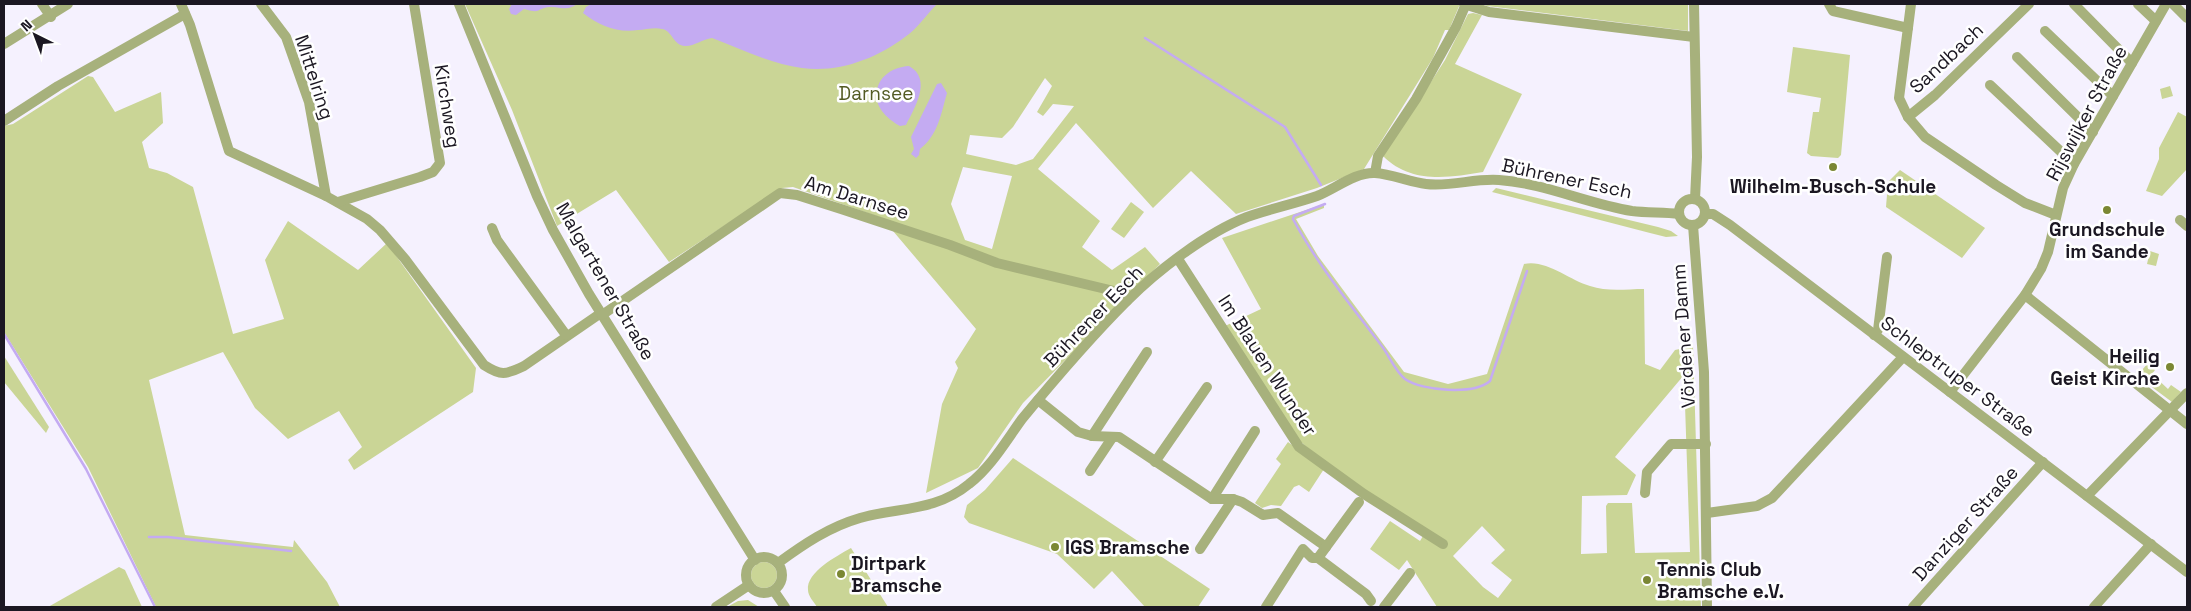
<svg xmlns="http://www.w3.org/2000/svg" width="2191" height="611" font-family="'Space Grotesk',sans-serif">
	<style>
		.green { fill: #cad596; fill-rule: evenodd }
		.water { fill: #c4abf2 }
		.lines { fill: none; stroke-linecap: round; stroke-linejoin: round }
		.stream { stroke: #c4abf2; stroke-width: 2.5 }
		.minor { stroke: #a7b17c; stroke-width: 10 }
		.poi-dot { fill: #7b8734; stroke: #fff; stroke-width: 2 }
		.labels { text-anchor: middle; stroke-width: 5; stroke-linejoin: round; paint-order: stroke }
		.street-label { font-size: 19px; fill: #1b1722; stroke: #fff }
		.park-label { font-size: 19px; fill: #535b23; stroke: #fff }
		.poi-label { font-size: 19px; font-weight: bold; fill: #1b1722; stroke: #fff; text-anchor: start }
	</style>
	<rect width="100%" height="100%" fill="#f5f1fe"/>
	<g class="green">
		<path d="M465,4H1460L1449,30H1445L1433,58L1364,169L1317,188L1236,214L1191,171L1153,208L1076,123L1038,169L1100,221L1082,247L1112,270L1145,247L1160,264L1023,403L978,468L926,493L942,404L958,368L955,362L976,329L882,218L793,187L782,188L669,262L616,190L557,226L512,110ZM1045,78L1052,86L1037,112L1043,116L1053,104L1074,106L1033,159L1016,165L966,154L970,135L1002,138L1013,127ZM963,167L1012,176L992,249L965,240L951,204Z"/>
		<path d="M1482,4H1688V31L1487,6Z"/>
		<path d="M1473,13L1482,15L1455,64L1522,94L1483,172C1448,178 1411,184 1383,156L1445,60L1468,14Z"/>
		<path d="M1793,47L1850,55L1841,155L1838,158L1811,156L1807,153L1813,112H1819L1821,98L1787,92Z"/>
		<path d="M88,76L93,77L115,112L161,92L163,123L142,142L149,168L167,173L193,187L233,334L284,319L265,260L288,221L358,270L387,243L476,368L473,392L354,470L348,460L362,447L339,411L288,439L255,408L223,352L149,380L185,535L293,547L294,540L327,582L340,607H156L88,467L4,332V126L13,124Z"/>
		<path d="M2170,86L2173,96L2162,99L2160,89Z"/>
		<path d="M2178,112L2187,117V169L2162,196L2146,191L2159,159V148Z"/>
		<path d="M1900,170L1985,228L1962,258L1886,207L1888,182Z"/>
		<path d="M1496,188L1658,227L1671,231L1678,236L1666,237L1650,233L1492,192Z"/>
		<path d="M1131,202L1144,212L1124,238L1111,229Z"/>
		<path d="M1324,204V208L1296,219L1318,256L1404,372L1448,384L1487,374L1524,264C1546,259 1569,280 1590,286C1607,292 1626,289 1644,289L1645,364L1660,370L1675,350L1693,346L1701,607H1437L1407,560L1399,570L1370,549L1390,521L1420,541L1423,536L1361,487L1314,454L1298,439L1225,326L1261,309L1222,238ZM1684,375L1690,552L1635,553L1632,503H1608L1606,506L1607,553L1581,554L1582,496L1627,495L1636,475L1615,457ZM1482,526L1505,550L1491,563L1512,580L1498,598L1483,587L1453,556Z"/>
		<path d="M2150,251L2159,254L2156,266L2147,264Z"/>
		<path d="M4,356L49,427L46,433L4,382Z"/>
		<path d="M2148,363L2155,370L2152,374L2168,389L2171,385L2181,392L2172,402L2137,376Z"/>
		<path d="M1288,442L1324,469L1309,492L1299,485L1294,487L1281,506L1271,505L1262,508L1255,503L1281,464L1276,459Z"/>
		<path d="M1013,458L1210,589L1198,607H1145L1112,571L1094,589L1057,554L969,523L964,517L967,505L985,490Z"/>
		<path d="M851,548L888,607H817C814,602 808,596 808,590C806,572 837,556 851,548Z"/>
		<circle cx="764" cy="575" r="13"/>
		<path d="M119,567L125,570L142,607H48Z"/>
		<path d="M748,600L759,607H727L738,601Z"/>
	</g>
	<g class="water">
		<path d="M512,4H577C567,12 560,6 549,7C535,9 542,14 524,9L516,15L511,14L509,9Z"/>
		<path d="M591,4H937C927,14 917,29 905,37C876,59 838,73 802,68C771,64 741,49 712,38C703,39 694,46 686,46C674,47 672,30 662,29C654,27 645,30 638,30C617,33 600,26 583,13L586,7Z"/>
		<path d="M909,66C933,79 914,109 906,125L900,126C891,121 878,111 877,99C874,79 891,67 909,66Z"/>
		<path d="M941,83L947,93C941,114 938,135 920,149L919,155L916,158L911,154L914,149L911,137L937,84Z"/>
	</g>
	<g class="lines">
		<g class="stream">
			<path d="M1145,38L1285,127L1321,185"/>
			<path d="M1325,204L1294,216L1293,219C1317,264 1350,304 1381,345C1389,355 1395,371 1405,379C1422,391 1474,395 1490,381L1527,271"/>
			<path d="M4,334L86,469L155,607"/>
			<path d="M149,537H168L291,551"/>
		</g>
		<g class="minor">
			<path d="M42,4L51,17"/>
			<path d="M181,4L190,25L229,151L326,196L367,219L380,230L405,259L484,365C501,376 505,375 524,366L601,313"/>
			<path d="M261,4L286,37L309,102L326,196"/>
			<path d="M459,4L537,196L553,230L589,294L755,560"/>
			<path d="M1464,4L1489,12L1694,37"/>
			<path d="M1694,4L1697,157L1695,199"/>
			<path d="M1829,4L1833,11L1908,28"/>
			<path d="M1911,4L1899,98L1908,117L1925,137L1996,185L2025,203L2056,215"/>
			<path d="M2074,4L2132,63"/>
			<path d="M2138,4L2156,21"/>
			<path d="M2173,4L2187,18"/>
			<path d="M2045,31L2113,96"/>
			<path d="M4,44L68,4"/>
			<path d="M2017,57L2093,132"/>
			<path d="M1990,85L2074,164"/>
			<path d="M1908,117L1935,95L2029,4"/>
			<path d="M4,121L58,86L185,14"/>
			<path d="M1375,173L1378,156L1416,99L1456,27L1466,4"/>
			<circle cx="1692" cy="212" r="13"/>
			<path d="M338,202L420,177L433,172L440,163L414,4"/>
			<path d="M1705,214H1713L1730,225L2187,572"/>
			<path d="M2180,220L2187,226"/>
			<path d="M1693,225L1704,372L1707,607"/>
			<path d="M492,228L497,240L566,335"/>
			<path d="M1178,259L1299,447L1364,494L1443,544"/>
			<path d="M2025,295L2187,424"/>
			<path d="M602,315L780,193L797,195L841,209L950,245L997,263L1114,291L1127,301"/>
			<path d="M1874,335L1878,330L1887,257"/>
			<path d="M1950,392L2025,295L2041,269L2048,252L2063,188L2074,164L2166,4"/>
			<path d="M1038,400L1078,432L1092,436L1119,437L1212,499H1233L1242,502L1263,515L1278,513L1322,544L1326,547L1318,558H1312L1303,549L1266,607"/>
			<path d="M1092,436L1147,352"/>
			<path d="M1155,462L1207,387"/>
			<path d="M1090,471L1112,438"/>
			<path d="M1645,493L1647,472L1671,444H1706"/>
			<path d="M2087,496L2187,393"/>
			<path d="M1212,499L1255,431"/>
			<path d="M1707,513L1757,506L1772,498L1903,357"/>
			<path d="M1326,547L1359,502"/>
			<path d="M1200,549L1233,499"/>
			<circle cx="764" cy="575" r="18"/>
			<path d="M1318,558L1366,594L1371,601"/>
			<path d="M778,563C804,544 829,527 860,518C899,507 935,512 969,484C991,467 1006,441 1022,419C1055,379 1090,338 1127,301C1157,271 1206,233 1247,217C1269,209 1294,204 1317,196C1335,189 1355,172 1375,173C1392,174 1409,182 1426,184C1451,187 1475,178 1499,180C1544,183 1588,204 1632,211C1648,213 1664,212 1679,214"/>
			<path d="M774,591L785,607"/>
			<path d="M716,607L749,585"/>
			<path d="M1384,607L1410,573"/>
			<path d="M1913,607L2043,462"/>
			<path d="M2094,607L2151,544"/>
		</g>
	</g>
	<g class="poi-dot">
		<circle cx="1833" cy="167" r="5"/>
		<circle cx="2107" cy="210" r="5"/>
		<circle cx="2170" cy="367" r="5"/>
		<circle cx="1055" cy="547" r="5"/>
		<circle cx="841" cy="574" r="5"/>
		<circle cx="1647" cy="580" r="5"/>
	</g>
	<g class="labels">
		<g class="street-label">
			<text transform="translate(1946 58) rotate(-43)" y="7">Sandbach</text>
			<text transform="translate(315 77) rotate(72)" y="7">Mittelring</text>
			<text transform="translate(448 106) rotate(81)" y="7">Kirchweg</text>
			<text transform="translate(2086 113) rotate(-62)" y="7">Rijswijker Straße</text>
			<text transform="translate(1567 178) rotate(12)" y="7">Bührener Esch</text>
			<text transform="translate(857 197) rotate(17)" y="7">Am Darnsee</text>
			<text transform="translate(606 281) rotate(60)" y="7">Malgartener Straße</text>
			<text transform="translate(1093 316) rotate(-46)" y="7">Bührener Esch</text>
			<text transform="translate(1683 336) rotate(-94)" y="7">Vördener Damm</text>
			<text transform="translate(1268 365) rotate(57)" y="7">Im Blauen Wunder</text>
			<text transform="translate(1958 376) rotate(37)" y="7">Schleptruper Straße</text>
			<text transform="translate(1965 523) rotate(-48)" y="7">Danziger Straße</text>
		</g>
		<g class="park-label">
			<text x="876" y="100">Darnsee</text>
		</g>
		<g class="poi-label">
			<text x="1833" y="193" text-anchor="middle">Wilhelm-Busch-Schule</text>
			<text x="2107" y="236" text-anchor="middle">Grundschule<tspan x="2107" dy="22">im Sande</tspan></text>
			<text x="2160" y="363" text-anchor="end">Heilig<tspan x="2160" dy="22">Geist Kirche</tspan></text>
			<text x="1065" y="554">IGS Bramsche</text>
			<text x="851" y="570">Dirtpark<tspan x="851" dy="22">Bramsche</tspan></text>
			<text x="1657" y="576">Tennis Club<tspan x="1657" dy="22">Bramsche e.V.</tspan></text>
		</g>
	</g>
	<rect width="2191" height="611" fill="none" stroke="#1b1722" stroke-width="10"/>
	<g transform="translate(35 35) rotate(318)" stroke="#ffffff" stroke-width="4" paint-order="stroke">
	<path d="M0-4L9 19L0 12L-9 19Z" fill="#1b1722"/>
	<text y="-8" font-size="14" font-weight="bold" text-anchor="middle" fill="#1b1722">N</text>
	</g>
</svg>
